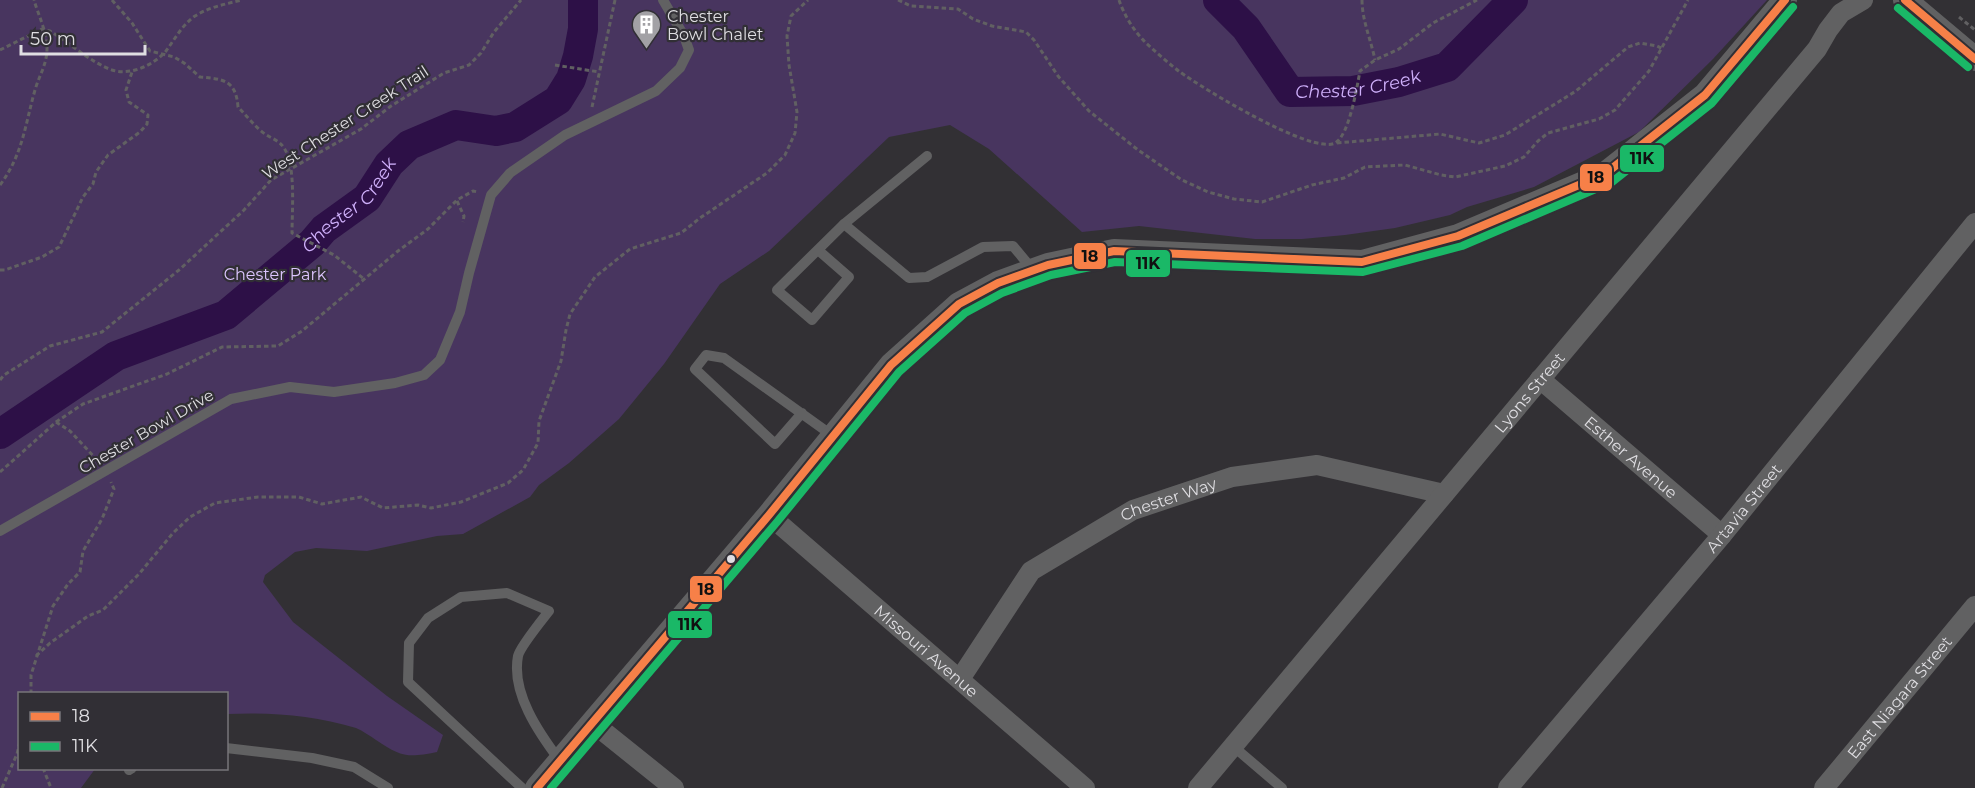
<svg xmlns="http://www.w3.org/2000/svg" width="1975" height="788" font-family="Montserrat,sans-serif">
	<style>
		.green { fill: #48355f }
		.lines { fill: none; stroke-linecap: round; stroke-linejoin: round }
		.river { stroke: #2d1047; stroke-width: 30 }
		.path { stroke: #616062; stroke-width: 3; stroke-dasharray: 4.5 3; stroke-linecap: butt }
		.service { stroke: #616162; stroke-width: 10 }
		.minor { stroke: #616162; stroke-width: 20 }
		.tertiary { stroke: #616162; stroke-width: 24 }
		.bus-1-casing { stroke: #312f35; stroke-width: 12 }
		.bus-2-casing { stroke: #312f35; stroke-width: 12 }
		.bus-1 { stroke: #f78048; stroke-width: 8 }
		.bus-2 { stroke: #1ab867; stroke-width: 8 }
		.bus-dot { fill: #dfdee2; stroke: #312f35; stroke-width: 2 }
		.labels { text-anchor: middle; stroke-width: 4.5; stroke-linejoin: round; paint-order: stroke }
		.poi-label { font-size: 16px; fill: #dfdee2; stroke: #312f35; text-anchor: start }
		.street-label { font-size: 16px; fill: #dfdee2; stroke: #312f35 }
		.park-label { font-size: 16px; fill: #dcc5fe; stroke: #312f35 }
		.water-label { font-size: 18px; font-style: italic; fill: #cfb0fb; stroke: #312f35 }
		.line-badge { stroke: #312f35; stroke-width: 2 }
		.pale-badge-label { font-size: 16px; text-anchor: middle; font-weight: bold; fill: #111 }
	</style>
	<rect width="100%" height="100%" fill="#323034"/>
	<path class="green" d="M0,0H1767L1713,59L1639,132L1534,187L1467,207L1450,215L1395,228L1345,235L1302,239H1255L1139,226L1082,232L989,149L950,125L889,137L769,251L720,284L664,364L619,419L569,463L539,485L530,497L463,534L437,536L367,551L316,548L295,552L265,575L263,582L293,622L387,696L443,735L437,752C408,758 401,757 376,740C370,736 363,731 356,728C313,715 271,712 227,714L226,694H20V768L95,769L81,788H0Z"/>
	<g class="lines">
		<g class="river">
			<path id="s1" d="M1218,0L1246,28L1290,92L1353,91L1399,82L1447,67L1513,0"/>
			<path id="s2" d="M0,434L116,356L226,315L312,243L324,229L367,198L389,164L409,145L456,125L496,131L515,127L558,100L571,79L578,56L583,29V0"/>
		</g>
		<g class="path">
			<path d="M112,0L132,23L150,51L174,57L184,63L200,77C223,79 236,80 238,107C247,116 255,127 265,134C272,139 279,140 284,148C296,165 292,211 292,233L334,255L364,279"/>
			<path d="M898,0L911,6L958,9L973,19L992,26L1026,32L1034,40L1058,76L1089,111L1138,150L1182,180L1208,192L1234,199L1262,202L1312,185L1344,178L1365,167L1405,165L1441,175L1455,177L1505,166L1524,157L1538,141L1548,133L1599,119L1615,110L1649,71L1688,0"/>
			<path d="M1119,0C1124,15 1134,31 1145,42C1156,52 1168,63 1180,72C1202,88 1312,155 1335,143C1349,136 1357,87 1360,71L1375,60L1399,49L1433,23L1477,0"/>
			<path d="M1362,0C1362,20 1371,40 1375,60"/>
			<path d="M1959,17L1975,30"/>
			<path d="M0,50L42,29L50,31C70,43 90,62 112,70C130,76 154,65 166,51C175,39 182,25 195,16C209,7 226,4 242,0"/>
			<path d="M555,65L599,72"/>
			<path d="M592,107L615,0"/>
			<path d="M1337,143L1440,134L1479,143L1505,135L1576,91L1628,47L1640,43L1657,46L1663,49"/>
			<path d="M0,185C23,154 25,125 35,90C39,76 47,64 47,49C48,35 38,14 34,0"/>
			<path d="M457,201L464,216L463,222"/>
			<path d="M0,270H5L42,257L59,247L83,197L93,184L96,172L108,155L140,132L147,124L148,115L129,102L126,90L132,72"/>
			<path d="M0,380L4,375L50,346L102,332L179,270L244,210L271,180L361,129L391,106L444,73L469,65L481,53L494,32L521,0"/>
			<path d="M56,422L70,431L98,461"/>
			<path d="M0,472L56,422L83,404L167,374L222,347L278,346L302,331L398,251L428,229L457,200L473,191L478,192"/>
			<path d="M36,656L50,643L67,631L88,616L103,610L139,574L173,533L190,517L215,503L258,497H299L322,504L361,497L383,508L418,505L431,508L461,502L508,483L523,470L538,443L539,421L561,361L566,330L570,314L595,277L630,249L681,233L700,218L767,173L785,155L795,133L797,112L789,65L787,36L791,16L808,0"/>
			<path d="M31,694V675L53,606L68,584L80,572L83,551L102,519L114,489L111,482"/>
			<path d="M43,768L51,788"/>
			<path d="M2,788L17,754L20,741"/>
		</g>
		<g class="service">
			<path d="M844,224L927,156"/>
			<path d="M818,250L849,277L812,320L777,290L844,224L909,278L927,277L983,247L1013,246L1033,270"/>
			<path d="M802,413L775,444L695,369L706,355L724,358L833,436"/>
			<path d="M0,531L231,399L290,387L334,392L395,383L424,375L440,360L460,312L469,273L491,195L510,173L565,135L656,91L680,68L689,50L684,36L663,0"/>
			<path d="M1234,747L1282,788"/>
			<path d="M226,748L312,758L354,767L388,788"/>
			<path d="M129,770L132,768"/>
			<path d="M522,788L408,682L409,643L428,618L461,597L507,593L549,611C542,620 520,647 518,656C511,693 539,733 560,761"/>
		</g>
		<g class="minor">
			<path id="s3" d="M1540,379L1722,535"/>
			<path id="s4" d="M769,515L1085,788"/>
			<path id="s5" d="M960,679L1031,571L1133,510L1232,477L1317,465L1444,494"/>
			<path d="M593,723L674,788"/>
			<path id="s6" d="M1198,788L1817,49L1828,30L1841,13L1863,0"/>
			<path id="s7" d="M1508,788L1722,535L1975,223"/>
			<path id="s8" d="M1824,788L1975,606"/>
		</g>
		<g class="tertiary">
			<path d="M1905,0L1975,59"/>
			<path d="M537,788L769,515L891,365L959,304L998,283L1048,265L1114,251L1362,262L1458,236L1605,174L1705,95L1785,0"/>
		</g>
		<defs>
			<g id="bus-1">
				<path d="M1905,0L1975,59"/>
				<path d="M537,788L769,515L891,365L959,304L998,283L1048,265L1114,251L1362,262L1458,236L1605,174L1705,95L1785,0"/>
			</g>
			<g id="bus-2">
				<path d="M1898,8L1968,67"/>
				<path d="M551,788L777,522L899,372L965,313L1002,293L1051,275L1115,262L1363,272L1462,246L1612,182L1712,103L1793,7"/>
			</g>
		</defs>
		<use href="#bus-1" class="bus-1-casing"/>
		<use href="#bus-2" class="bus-2-casing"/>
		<use href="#bus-1" class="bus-1"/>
		<use href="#bus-2" class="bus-2"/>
	</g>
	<defs>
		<symbol id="building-pin" viewBox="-11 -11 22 30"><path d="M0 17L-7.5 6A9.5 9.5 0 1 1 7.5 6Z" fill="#a2a1a5" stroke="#312f35"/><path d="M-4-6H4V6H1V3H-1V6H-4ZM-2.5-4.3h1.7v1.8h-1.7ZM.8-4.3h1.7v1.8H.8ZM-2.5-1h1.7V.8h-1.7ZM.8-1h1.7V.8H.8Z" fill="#fff"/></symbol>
	</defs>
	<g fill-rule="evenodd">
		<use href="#building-pin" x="630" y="8" width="33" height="45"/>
	</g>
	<circle class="bus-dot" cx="731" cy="559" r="5"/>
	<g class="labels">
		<g class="poi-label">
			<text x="667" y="22">Chester<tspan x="667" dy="18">Bowl Chalet</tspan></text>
		</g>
		<g class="street-label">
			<text transform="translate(345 122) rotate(-33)" y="6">West Chester Creek Trail</text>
			<text dy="6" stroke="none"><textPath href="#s6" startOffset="516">Lyons Street</textPath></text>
			<text transform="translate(146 431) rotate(-30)" y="6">Chester Bowl Drive</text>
			<text dy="6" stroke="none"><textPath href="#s3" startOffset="120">Esther Avenue</textPath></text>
			<text dy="6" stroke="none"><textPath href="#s5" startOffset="285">Chester Way</textPath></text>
			<text dy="6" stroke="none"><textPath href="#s7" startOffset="366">Artavia Street</textPath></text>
			<text dy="6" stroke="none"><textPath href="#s4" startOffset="208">Missouri Avenue</textPath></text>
			<text dy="6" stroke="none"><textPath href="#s8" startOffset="118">East Niagara Street</textPath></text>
		</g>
		<g class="park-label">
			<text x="275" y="280">Chester Park</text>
		</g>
		<g class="water-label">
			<text dy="6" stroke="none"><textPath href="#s1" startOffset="186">Chester Creek</textPath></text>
			<text dy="6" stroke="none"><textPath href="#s2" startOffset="423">Chester Creek</textPath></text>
		</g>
	</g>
	<g class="line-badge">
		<rect x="1619" y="144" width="46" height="29" rx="6" fill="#1ab867"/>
		<rect x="1579" y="163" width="34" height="29" rx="6" fill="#f78048"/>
		<rect x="1073" y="242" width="34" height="28" rx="6" fill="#f78048"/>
		<rect x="1125" y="249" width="46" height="29" rx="6" fill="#1ab867"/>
		<rect x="689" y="575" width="34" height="28" rx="6" fill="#f78048"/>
		<rect x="667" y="610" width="46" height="29" rx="6" fill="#1ab867"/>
	</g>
	<g class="pale-badge-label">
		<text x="1642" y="164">11K</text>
		<text x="1596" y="183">18</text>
		<text x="1090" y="262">18</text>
		<text x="1148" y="269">11K</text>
		<text x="706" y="595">18</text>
		<text x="690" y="630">11K</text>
	</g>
	<rect x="18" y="692" width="210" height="78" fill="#312f35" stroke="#77757a" stroke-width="1.5"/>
	<rect x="30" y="712" width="30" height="9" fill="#f78048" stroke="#77757a" stroke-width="1.5"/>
	<text x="72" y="722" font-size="18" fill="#dfdee2">18</text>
	<rect x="30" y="742" width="30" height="9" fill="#1ab867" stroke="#77757a" stroke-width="1.5"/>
	<text x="72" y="752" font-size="18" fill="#dfdee2">11K</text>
	<path d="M21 45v9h124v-9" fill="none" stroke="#dfdee2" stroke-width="3"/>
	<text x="30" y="45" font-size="18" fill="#dfdee2" stroke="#312f35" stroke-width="4.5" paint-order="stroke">50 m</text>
</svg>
